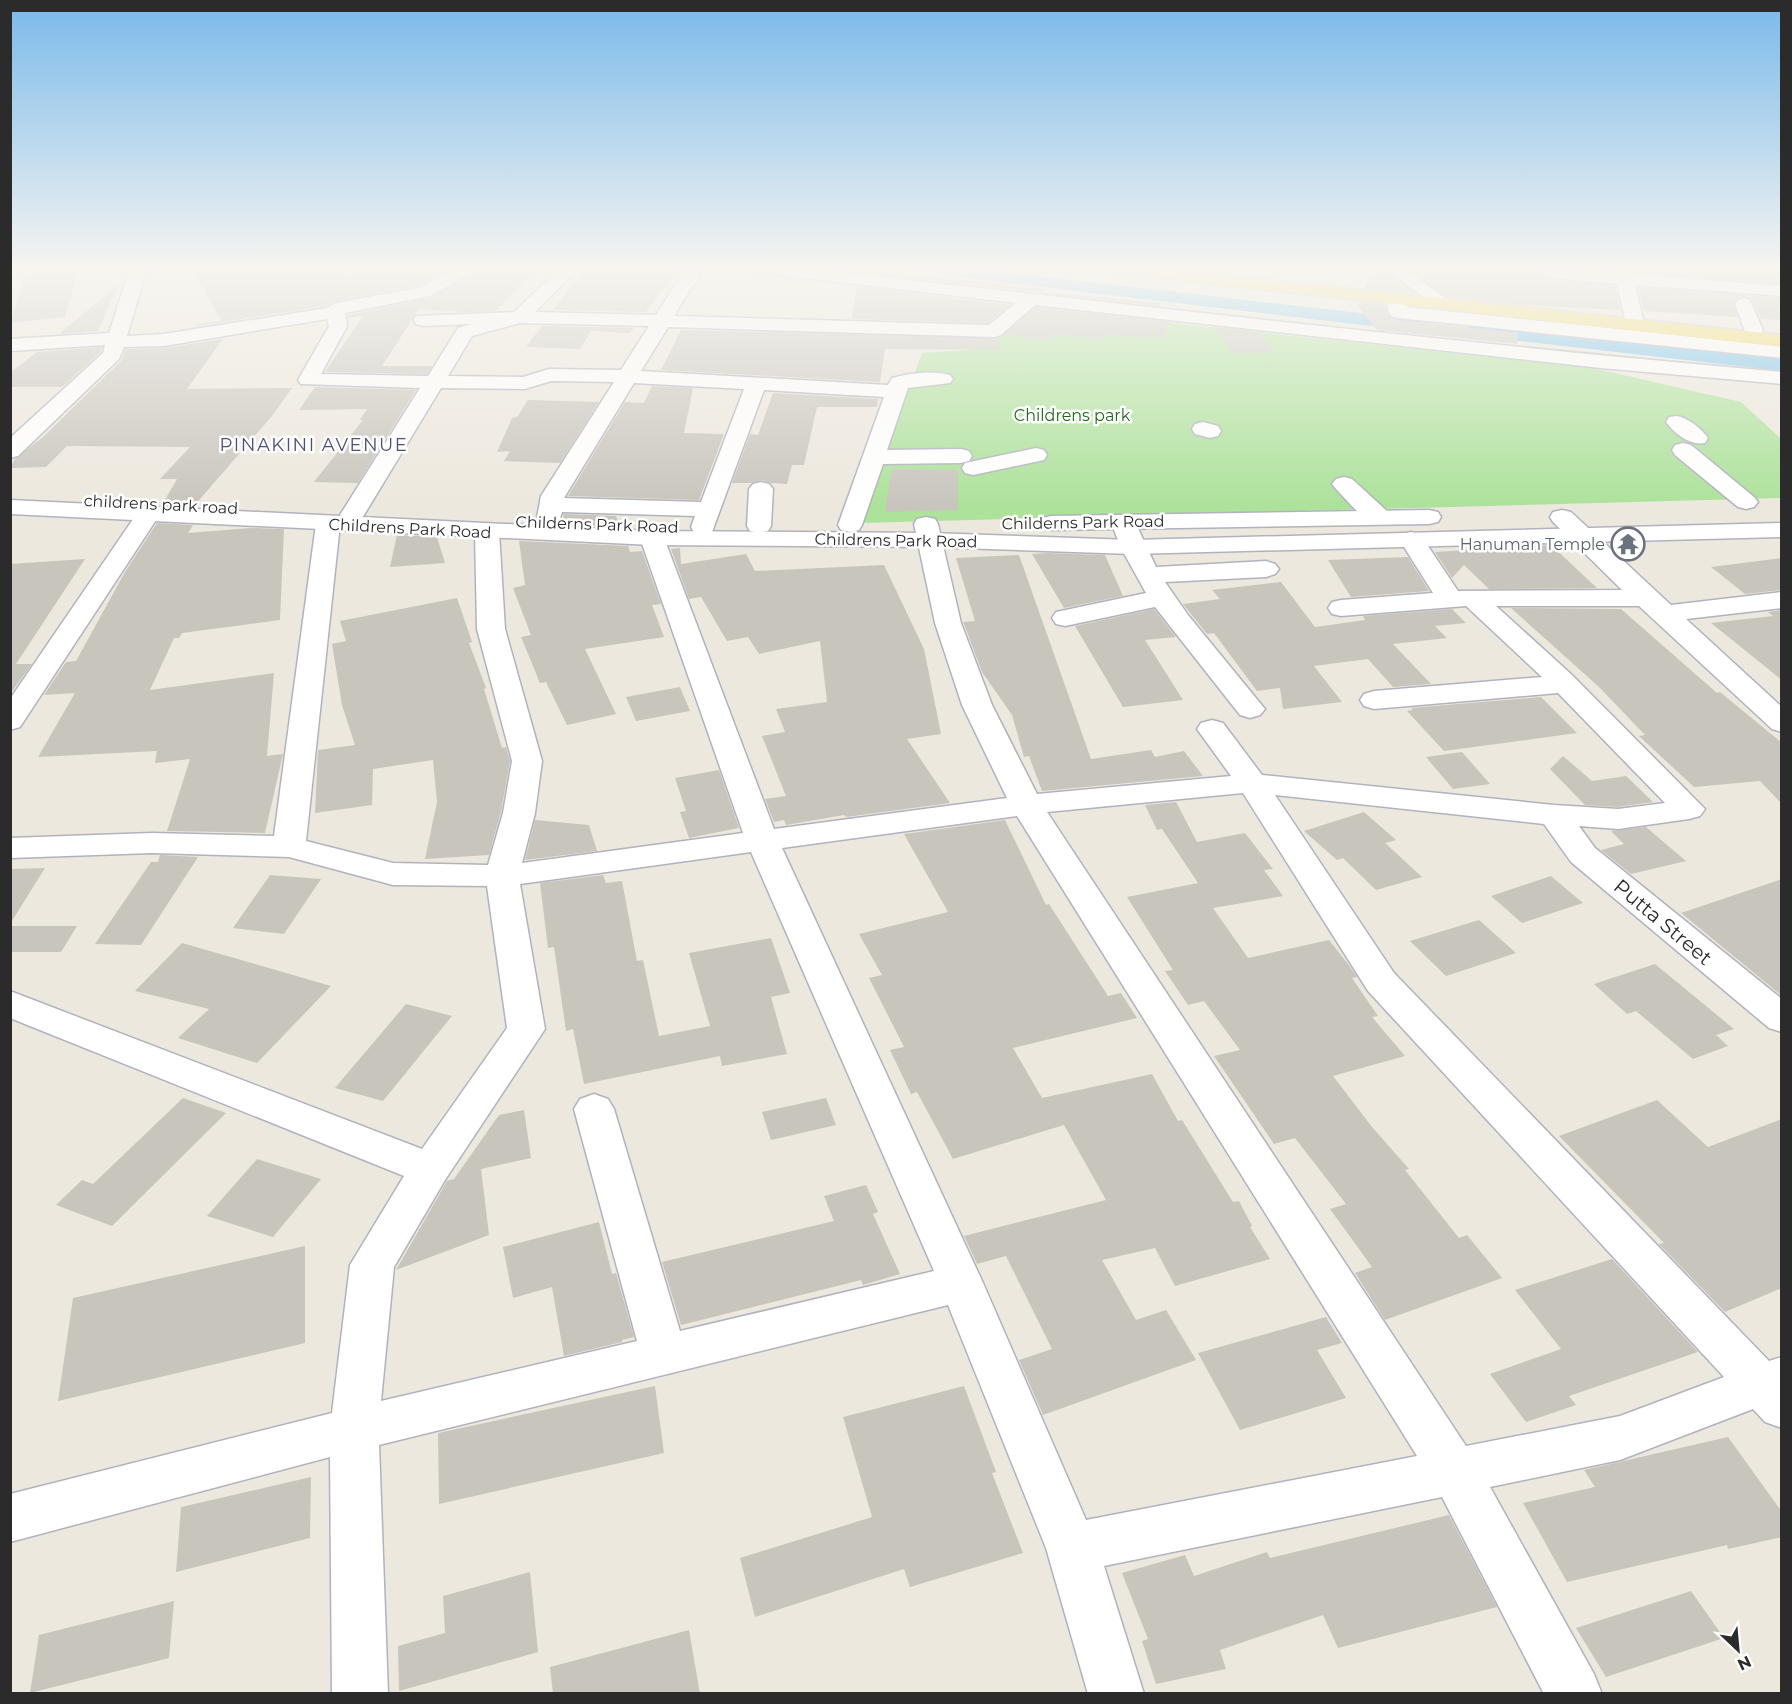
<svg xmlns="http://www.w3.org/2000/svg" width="1792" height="1704" font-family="Montserrat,sans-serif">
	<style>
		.green { fill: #ade29b }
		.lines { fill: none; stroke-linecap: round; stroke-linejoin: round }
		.canal { fill: #73c0ed; fill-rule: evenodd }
		.building { fill: #c8c5bd }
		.street-casing { stroke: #b1b2bf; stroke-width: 3 }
		.secondary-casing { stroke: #b1b2bf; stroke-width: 3 }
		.primary-casing { stroke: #c8c8c8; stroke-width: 3 }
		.street { fill: #fff; fill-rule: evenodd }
		.secondary { fill: #fff; fill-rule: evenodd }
		.primary { fill: #eedb61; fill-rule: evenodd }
		.labels { text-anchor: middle; stroke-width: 5; stroke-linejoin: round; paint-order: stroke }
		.far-park-label { font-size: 16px; fill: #24681c; stroke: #fff }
		.far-street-label { font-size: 16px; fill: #2b2b2b; stroke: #fff }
		.far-worship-label { font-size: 16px; fill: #5b616d; stroke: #fff; text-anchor: end }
		.far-quarter-label { font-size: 18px; letter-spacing: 1.5px; fill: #4c507b; stroke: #fff }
		.street-label { font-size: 20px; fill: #2b2b2b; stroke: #fff }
	</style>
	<rect width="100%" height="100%" fill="#ede8de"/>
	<path class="green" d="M1005,305L1593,368L1741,402L1781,439V498L860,523L922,353L994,348Z"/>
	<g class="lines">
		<g class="canal">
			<path d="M917,268H967L1413,319L1420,321L1422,325L1420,329L1413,331L926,273L920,272Z"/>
			<path d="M1473,325L1782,359V371L1466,335L1463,331L1466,327Z"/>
		</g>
	</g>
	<g class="building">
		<path d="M75,268L74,272H78L65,317L10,323L25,277L28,276L31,269Z"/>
		<path d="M191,268H341L347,274L395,268L445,271L418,286L335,301L326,306L197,326V324L222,321Z"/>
		<path d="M482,268H538L495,311L465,312L419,309L382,366H432L427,374L325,372L363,316L348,318V315L430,298Z"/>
		<path d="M586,268H679L646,312L553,310Z"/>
		<path d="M1373,268H1382L1415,293L1365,288Z"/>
		<path d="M1407,268H1534L1547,279L1615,286L1621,310L1520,305L1446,297Z"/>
		<path d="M1624,268H1782V284L1631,272Z"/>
		<path d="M860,269L1044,289L1041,292L1160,303V306L859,272Z"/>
		<path d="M119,284L98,331L59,334Z"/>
		<path d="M857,286L1010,305L988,323L852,319Z"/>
		<path d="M1638,287L1782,298V320L1761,319L1752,299L1745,296L1737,298L1733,303L1737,317L1644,311Z"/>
		<path d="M1360,302L1385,305L1389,317L1398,320L1518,333L1517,344L1377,330L1358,306Z"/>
		<path d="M1036,307L1170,322L1163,338L1103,335L1100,339L1053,334L1050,340L1004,335Z"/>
		<path d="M542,326L634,328L630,333L591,331L580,349L526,347Z"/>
		<path d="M1215,327L1259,332L1273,352L1233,354Z"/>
		<path d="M681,330L1000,338V350L885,349L880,382L661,370Z"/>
		<path d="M223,339L187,389L292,388L272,416L193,507L162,505L177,479H160L190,447L67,446L46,467L10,468L15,459L43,437L121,361L126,349L164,348Z"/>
		<path d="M102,347L101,352L62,387H10V373L37,352Z"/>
		<path d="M652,386L693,388L684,433L724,434L699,500L568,496L625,402L644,403Z"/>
		<path d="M315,387L416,390L358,483L314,482L363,420H360L367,409L299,410Z"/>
		<path d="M773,393L878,399L877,407H817L804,465H792L787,484L771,483L762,480L751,483H732L750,434L758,435Z"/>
		<path d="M528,400L599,402L560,463L504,461L510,451L497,452L512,418L517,417Z"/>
		<path d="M892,469L958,470V510L885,512Z"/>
		<path d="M564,514L616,516L620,527L561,524Z"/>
		<path d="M157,523L193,525L188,533L251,528L284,529L280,620L182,633L179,638H174L150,690L274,673L267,756L283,754L265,833L167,831L190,759L155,763L157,751L38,757L75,693L44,695L66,662L76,661L125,572Z"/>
		<path d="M397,535L437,537L445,563L390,567Z"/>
		<path d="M519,541L628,546L630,552L642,551L661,604L652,605L664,637L585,649L616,714L567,725L546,682L540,683L521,637L531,635L513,588L525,585Z"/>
		<path d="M1551,545L1597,588L1489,589L1464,565L1452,578L1435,552Z"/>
		<path d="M680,548L681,564L746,554L755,571L884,565L924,649L941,734L907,739L950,803L846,817L844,815L786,825L784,820L774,822L765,799L786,796L762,736L785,732L776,709L827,702L820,641L759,654L748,637L727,641L701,597L689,599L671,549Z"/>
		<path d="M1048,553L1105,555L1123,596L1064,608L1032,554Z"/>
		<path d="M1019,555L1091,759L1151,750L1155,757L1184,751L1203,776L1042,791L1029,756L1024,757L1012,715L982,672L964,624L963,622L975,621L956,558Z"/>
		<path d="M1408,557L1429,591L1351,597L1328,560Z"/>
		<path d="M1782,558V590L1745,594L1711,567Z"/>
		<path d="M85,559L16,664H32L10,694V564Z"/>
		<path d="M1281,582L1315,627L1365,620L1363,616L1452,609L1466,623L1435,626L1447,638L1393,644L1431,684L1393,687L1368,659L1314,666L1342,702L1283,709L1280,688L1257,691L1214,633L1207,634L1183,604L1220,599L1212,590Z"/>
		<path d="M457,598L472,642L469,643L486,688L484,689L502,748L506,747L510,761L501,812L489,855L425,859L437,802L433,760L373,769L372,805L315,813L318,750L355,745L342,705L332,644L346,641L340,621Z"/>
		<path d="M1511,608L1621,609L1717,693L1720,692L1782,743V804L1760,781L1694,787L1639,736L1645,735L1599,687Z"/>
		<path d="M1154,609L1176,637L1145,640L1183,700L1123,707L1075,626Z"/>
		<path d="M1782,610V680L1711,623L1773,616L1768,612Z"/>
		<path d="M680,687L690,711L636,721L626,697Z"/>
		<path d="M1541,697L1577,733L1444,751L1407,711L1413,710L1411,708Z"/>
		<path d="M1462,752L1490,784L1453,789L1426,757Z"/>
		<path d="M1563,756L1592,781L1626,776L1653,802L1618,807L1585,805L1550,769Z"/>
		<path d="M719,770L739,828L689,838L680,812L686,811L675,778Z"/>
		<path d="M1176,802L1197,842L1245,833L1273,869L1264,870L1283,896L1213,908L1248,958L1329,940L1348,964L1357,977L1352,978L1378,1016L1372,1017L1405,1056L1333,1076L1372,1127L1409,1169L1405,1170L1459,1238L1467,1235L1502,1278L1385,1320L1355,1273L1372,1267L1330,1209L1346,1204L1295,1138L1274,1144L1214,1056L1240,1050L1204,1001L1188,1005L1165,971L1173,970L1127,897L1198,883L1162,829L1157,830L1145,805Z"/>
		<path d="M1364,812L1396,840L1385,843L1422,877L1376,890L1343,858L1337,860L1304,831Z"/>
		<path d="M535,820L589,825L597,851L525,860Z"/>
		<path d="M1005,820L1046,905L1049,904L1108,996L1121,993L1137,1018L1013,1048L1042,1098L1152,1074L1178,1121L1182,1120L1233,1202L1239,1201L1252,1226L1250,1227L1270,1259L1175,1286L1155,1248L1102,1260L1136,1320L1166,1310L1196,1360L1043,1415L1019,1360L1052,1349L1006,1256L977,1264L964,1236L1106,1200L1064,1125L953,1159L917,1092L911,1094L890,1050L904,1047L869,978L882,975L859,934L948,912L904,834Z"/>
		<path d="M1646,827L1686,861L1631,874L1601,850L1624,844L1611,831Z"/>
		<path d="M160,855L198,857L141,945L95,944L151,862H158Z"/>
		<path d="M45,868L10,924V869Z"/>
		<path d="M270,875L321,879L284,934L233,928Z"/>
		<path d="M603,875L606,883L622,881L637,961L643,960L659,1036L710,1026L689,953L771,938L790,993L771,997L787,1054L722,1066L720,1056L584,1084L573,1029L566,1031L554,947L548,948L540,883Z"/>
		<path d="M1551,876L1583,903L1522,923L1491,896Z"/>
		<path d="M1782,879V996L1681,913Z"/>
		<path d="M1479,920L1516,953L1446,976L1410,941Z"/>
		<path d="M10,926H77L61,952H10Z"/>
		<path d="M182,943L331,986L257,1063L178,1038L209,1009L135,991Z"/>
		<path d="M1655,964L1734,1029L1716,1035L1728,1046L1693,1059L1636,1011L1627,1014L1594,984Z"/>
		<path d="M406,1004L452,1016L383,1101L335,1088Z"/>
		<path d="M183,1098L226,1113L112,1226L56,1205L82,1180L93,1184Z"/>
		<path d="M826,1098L836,1125L771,1140L762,1112Z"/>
		<path d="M1657,1100L1708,1147L1782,1119V1288L1725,1312L1659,1244L1664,1243L1559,1136Z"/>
		<path d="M524,1110L531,1158L481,1169L489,1235L396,1270L447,1181L454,1179L499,1115Z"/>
		<path d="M257,1159L321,1179L273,1237L207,1216Z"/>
		<path d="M866,1185L878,1212L873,1214L900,1274L863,1285L861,1280L681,1325L662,1262L834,1221L824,1196Z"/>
		<path d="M599,1222L612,1274L616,1273L634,1337L622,1340V1342L564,1356L552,1287L513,1298L503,1247Z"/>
		<path d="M305,1246V1343L58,1401L73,1298Z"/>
		<path d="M1612,1259L1698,1352L1569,1396L1576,1405L1526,1422L1490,1374L1561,1349L1515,1290Z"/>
		<path d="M1326,1317L1342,1343L1317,1350L1346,1398L1240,1430L1198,1353Z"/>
		<path d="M655,1386L664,1453L439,1504L438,1433Z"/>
		<path d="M964,1386L996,1472L992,1473L1023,1553L910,1587L904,1569L755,1617L740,1558L872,1517L843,1417Z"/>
		<path d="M1728,1437L1782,1512V1537L1728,1549L1727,1545L1567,1582L1523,1503L1595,1487L1584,1470Z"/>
		<path d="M311,1477L310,1538L176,1572L181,1507Z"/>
		<path d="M1449,1515L1497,1607L1338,1648L1323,1615L1220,1650L1226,1669L1156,1684L1142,1641L1148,1639L1122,1573L1185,1555L1194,1576L1267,1552L1270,1558Z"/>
		<path d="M530,1572L538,1652L399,1691L398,1646L445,1633L443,1596Z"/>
		<path d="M1691,1591L1724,1638L1606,1677L1576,1628Z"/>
		<path d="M174,1601L169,1658L30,1693L39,1635Z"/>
		<path d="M689,1630L700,1694H553L550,1667Z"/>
	</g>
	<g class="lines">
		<defs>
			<g id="street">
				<path d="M10,268H23L16,278L10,279Z"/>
				<path d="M130,268H147L127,336L164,334L327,308L335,303L419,288L455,268H476L473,272L430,296L345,313L347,326L321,374L428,376L458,328L472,324L423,326L416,324L414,320L416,316L514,312L560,268H579L535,312L656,315L685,270H697L700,274L674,316L989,325L1016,303L763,273L757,272L754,268H804C1130,305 1455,343 1782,372V384L1601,368L1035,305L1001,335L994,337L668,327L641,371L888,385L892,378C909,373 933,370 950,375L953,379L950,383L908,388L887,450L961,449L969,451L972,456L969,461L961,463L883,464L862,525L859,530L850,532L841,530L838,525L884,397L764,390L712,532L703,534L694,532L691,527L695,516L562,512L557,528L548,530L539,528L536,523L541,496L614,382L551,381L525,389L441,388L364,515L360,520L352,522L344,520L340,515L420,388L301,384L298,380L329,326L327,319L164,346L124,347L119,359L18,456L10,458V438L103,353L105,345L10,351V339L109,333ZM520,323L649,326L621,370L549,369L523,377L448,376L472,336ZM634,383L744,389L701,502L564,498Z"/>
				<path d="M1384,268H1404L1444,297L1441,301H1429Z"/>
				<path d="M1536,268L1604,272L1602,268H1621L1630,274L1782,286V296L1635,285L1643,319L1641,323H1627L1625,319L1617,284L1553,278L1547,277Z"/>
				<path d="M1397,294L1403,295L1407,307L1782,346V358L1398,318L1391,316C1387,310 1386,301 1391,295Z"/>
				<path d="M1744,298L1750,300L1763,330L1760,334H1746L1735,304L1738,300Z"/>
				<path d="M1677,416C1688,418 1701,428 1708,438L1705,443C1690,446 1675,434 1666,422L1669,417Z"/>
				<path d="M1203,422L1218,426L1221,431L1218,436L1210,438L1195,434L1192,429L1195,424Z"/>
				<path d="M1683,443L1691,445L1754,497L1758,502L1754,507L1746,509L1738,507L1675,455L1672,450L1675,445Z"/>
				<path d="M1036,448L1044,450L1047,455L1044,460L973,475L965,473L962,468L965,463Z"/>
				<path d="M1344,477L1352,479L1388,512L1391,517L1388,522C1366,527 1350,503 1336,489L1332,484L1336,479Z"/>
				<path d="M761,482L769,484L773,489L771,526L768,531L759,533L750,531L747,526L749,489L753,484Z"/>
				<path d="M148,507L156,509L160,514L20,727L10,730V699L140,509Z"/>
				<path d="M1562,510L1571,512L1671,605L1782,592V608L1686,619L1782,707V732L1772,729L1639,606H1496L1571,674L1705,809L1700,816L1689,819L1618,829L1579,826L1595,848L1782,999V1032L1769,1028L1571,862L1544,824L1275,795L1394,973L1769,1361L1782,1357V1428L1765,1422L1753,1409L1620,1460L1490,1487L1594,1674L1602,1694H1544L1442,1497L1104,1566L1144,1694H1088L1046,1548L948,1305L379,1445L388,1694H332L330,1457L10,1542V1494L332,1413L350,1265L404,1176L10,1018V991L422,1149L507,1028L487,886L393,885L289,857L152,853L10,858V838L152,833L274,836L316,524L319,519L328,517L337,519L340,524L306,841L393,863L488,865L503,813L512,761L477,629L475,532L478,527L487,525L496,527L499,532L505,629L542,761L535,813L522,863L743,833L640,538L643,533L652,531L661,533L664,538L774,829L1007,798L962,705L935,623L914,524L917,519L926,517L935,519L938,524L961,623L992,705L1037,794L1231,776L1197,729L1201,723L1212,720L1223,723L1262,775L1554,805L1618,809L1665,803L1558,693L1374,709L1364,706L1360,700L1364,694L1374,691L1542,677L1466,606L1341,616L1332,614L1328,608L1332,602L1341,600L1433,593L1399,539L1402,534L1411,532L1420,534L1458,591L1622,590L1553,522L1550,517L1553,512ZM1243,793L1368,991L1724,1377L1620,1416L1466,1446L1047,812ZM1017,816L1417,1456L1086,1520L983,1283L782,848ZM751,852L934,1271L680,1331L614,1109L608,1099L594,1094L580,1099L574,1109L637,1341L381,1401L394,1267L445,1180L545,1029L520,884Z"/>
				<path d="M1123,515L1132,517L1135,522L1156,567L1266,561L1275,564L1279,569L1275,574L1266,577L1165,582L1188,615L1260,703L1265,709L1260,715L1250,718L1240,715L1155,607L1065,626L1056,624L1052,618L1056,612L1146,593L1121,548L1111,522L1114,517Z"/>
			</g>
			<g id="secondary">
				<path d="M10,500L652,531L930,533L1132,540L1782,523V537L1132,554L930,547L652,545L10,514Z"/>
				<path d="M1429,510L1438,512L1441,517L1438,522L1429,524L1051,530L1042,528L1039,523L1042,518L1051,516Z"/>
			</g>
			<path id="primary" d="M1106,268H1159L1782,335V347L1115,273L1109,272Z"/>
		</defs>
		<use href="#street" class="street-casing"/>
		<use href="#secondary" class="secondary-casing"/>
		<use href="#primary" class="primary-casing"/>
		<use href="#street" class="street"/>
		<use href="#secondary" class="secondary"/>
		<use href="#primary" class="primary"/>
	</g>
	<linearGradient id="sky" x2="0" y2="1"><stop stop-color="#79b9ea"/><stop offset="0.53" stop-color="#f7f5f0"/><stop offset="1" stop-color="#f7f5f0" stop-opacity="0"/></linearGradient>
	<rect width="1792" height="506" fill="url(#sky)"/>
	<defs>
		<symbol id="temple-ring" viewBox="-11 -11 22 22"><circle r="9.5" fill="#fff" stroke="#6b7280" stroke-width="1.5"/><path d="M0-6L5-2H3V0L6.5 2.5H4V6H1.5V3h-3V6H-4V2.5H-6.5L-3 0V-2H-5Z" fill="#6b7280"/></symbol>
	</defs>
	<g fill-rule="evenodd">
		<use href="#temple-ring" x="1609" y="525" width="38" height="38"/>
	</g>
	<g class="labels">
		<g class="far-park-label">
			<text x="1072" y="421">Childrens park</text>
		</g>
		<g class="far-street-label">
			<text transform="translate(161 504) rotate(3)" y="6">childrens park road</text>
			<text transform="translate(1083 522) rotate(-1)" y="6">Childerns Park Road</text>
			<text transform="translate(597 524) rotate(2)" y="6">Childerns Park Road</text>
			<text transform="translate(410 528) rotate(3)" y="6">Childrens Park Road</text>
			<text transform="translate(896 540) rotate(1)" y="6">Childrens Park Road</text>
		</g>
		<g class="far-worship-label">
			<text x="1605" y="550">Hanuman Temple</text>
		</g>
		<g class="far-quarter-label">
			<text x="314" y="451">PINAKINI AVENUE</text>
		</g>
		<g class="street-label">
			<text transform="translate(1663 922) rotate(40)" y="7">Putta Street</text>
		</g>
	</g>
	<rect width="1792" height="1704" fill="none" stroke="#2b2b2b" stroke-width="24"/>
	<g transform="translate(1738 1650) rotate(154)" stroke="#ffffff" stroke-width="4.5" paint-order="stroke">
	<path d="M0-4.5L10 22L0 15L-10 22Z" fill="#2b2b2b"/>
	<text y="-9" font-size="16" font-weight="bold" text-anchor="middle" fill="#2b2b2b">N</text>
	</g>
</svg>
